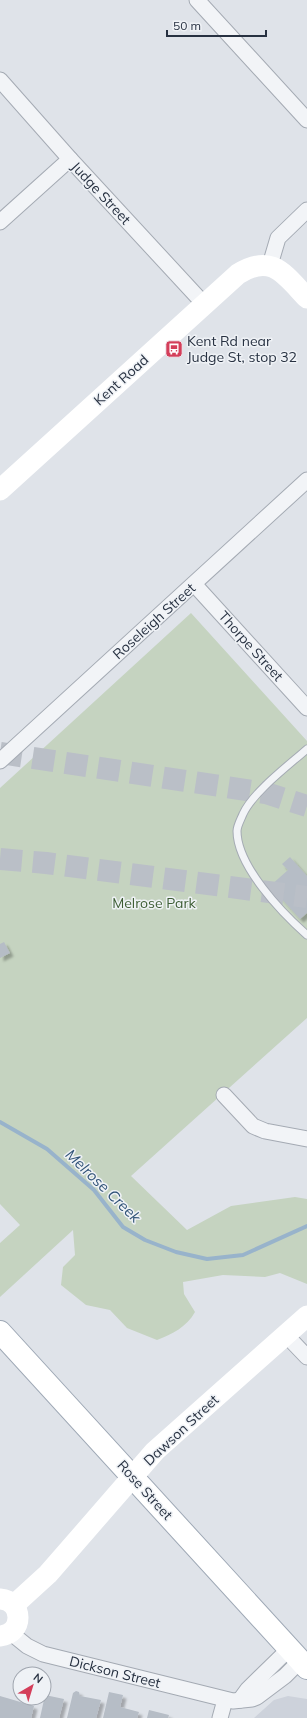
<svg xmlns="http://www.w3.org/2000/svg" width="307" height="1718" font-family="Mulish,sans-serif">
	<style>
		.built { fill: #cdd2db }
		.green { fill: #c5d3c0 }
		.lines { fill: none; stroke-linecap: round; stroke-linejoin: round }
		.stream { stroke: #98b3cb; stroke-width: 4 }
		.building { fill: #b6bdc6; filter: url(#shadow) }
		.highway-tunnel { stroke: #babfc7; stroke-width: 22; stroke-dasharray: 22 11; stroke-linecap: butt }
		.lane-casing { stroke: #a4aab3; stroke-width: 9 }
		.street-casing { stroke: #a4aab3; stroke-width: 17 }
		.primary-casing { stroke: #9ea8b5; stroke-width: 24 }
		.lane { stroke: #f2f4f7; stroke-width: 7 }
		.street { stroke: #f2f4f7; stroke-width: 15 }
		.secondary { stroke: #fff; stroke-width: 21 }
		.primary { stroke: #fff; stroke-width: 22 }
		.labels { text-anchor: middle; stroke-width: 3; stroke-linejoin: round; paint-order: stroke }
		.street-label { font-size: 14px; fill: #273141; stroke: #eff2f6 }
		.poi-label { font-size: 14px; fill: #273141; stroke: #eff2f6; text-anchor: start }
		.park-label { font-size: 14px; fill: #3d5d34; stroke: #eff2f6 }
		.water-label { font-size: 15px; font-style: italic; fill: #2f5277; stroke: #eff2f6 }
	</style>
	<defs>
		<filter id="shadow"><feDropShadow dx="3.5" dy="3.5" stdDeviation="1" flood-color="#0004"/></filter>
	</defs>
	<rect width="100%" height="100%" fill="#dfe3e9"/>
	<path class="built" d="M288,1696L307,1699V1718H254L274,1700Z"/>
	<path class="green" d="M191,613L307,741V1018L131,1176L187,1230L231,1206L295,1197L307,1199V1284L280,1273L265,1277L223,1275L183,1282L184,1294L195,1312C187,1327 172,1334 157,1340L127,1328L110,1310L86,1305L61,1285L63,1267L75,1255L73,1230L0,1297V1243L20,1225L0,1204V788Z"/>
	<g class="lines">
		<path class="stream" d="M0,1122L47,1149L94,1190L123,1227L145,1240L176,1252L207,1259L243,1255L307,1226"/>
	</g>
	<g class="building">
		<path d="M290,857L307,876V913L300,919L270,886L288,870L282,864Z"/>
		<path d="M4,942L10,953L0,958V944Z"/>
		<path d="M76,1691L79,1692L80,1696L101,1700L96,1718H67L73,1693Z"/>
		<path d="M109,1692L123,1695L120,1707L139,1712L137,1718H103Z"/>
		<path d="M45,1695L64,1699L59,1718H40Z"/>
		<path d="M0,1696L34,1706L31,1718H0Z"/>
		<path d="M149,1710L169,1715L168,1718H147Z"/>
	</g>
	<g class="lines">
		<g class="highway-tunnel">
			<path d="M0,753L266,793L307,806"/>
			<path d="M0,859L46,863L307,897"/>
		</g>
		<defs>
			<path id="lane" d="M307,749C289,765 253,792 243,814C241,819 237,826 237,831C237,866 282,913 307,935"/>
			<g id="street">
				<path d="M197,0L307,120"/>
				<path d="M0,80L70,159L204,304"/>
				<path d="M0,222L70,159"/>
				<path d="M270,265L278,238L307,210"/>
				<path d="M194,584L307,708"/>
				<path d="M0,761L307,480"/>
				<path d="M224,1095L253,1126L265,1131L307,1139"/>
				<path d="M286,1335L307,1357"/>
				<path d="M11,1633L27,1646L43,1654L233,1701L252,1699L257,1697L285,1676L300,1661"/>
				<path d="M240,1700L248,1689L289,1649"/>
				<path d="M220,1718L225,1700"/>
			</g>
			<path id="primary" d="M0,1332L307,1668"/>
		</defs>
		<use href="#lane" class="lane-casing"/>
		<use href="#street" class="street-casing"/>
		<use href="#primary" class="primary-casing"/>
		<use href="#lane" class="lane"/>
		<use href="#street" class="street"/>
		<g class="secondary">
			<path d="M0,490L238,274C272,253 284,274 307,298"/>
			<path d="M0,1599C24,1601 24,1634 0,1636"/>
			<path d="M14,1605L48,1574L155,1451L307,1316"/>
		</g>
		<use href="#primary" class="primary"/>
	</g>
	<defs>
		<symbol id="bus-square" viewBox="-11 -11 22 22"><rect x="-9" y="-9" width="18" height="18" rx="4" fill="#d43e5a" stroke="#eff2f6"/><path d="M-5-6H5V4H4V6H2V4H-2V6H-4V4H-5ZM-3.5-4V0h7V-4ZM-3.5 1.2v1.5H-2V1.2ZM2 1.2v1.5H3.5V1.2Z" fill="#fff"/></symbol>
	</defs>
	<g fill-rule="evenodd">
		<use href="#bus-square" x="164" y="339" width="20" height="20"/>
	</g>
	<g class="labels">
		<g class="street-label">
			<text transform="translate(101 193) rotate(47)" y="5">Judge Street</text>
			<text transform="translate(121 380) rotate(-42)" y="5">Kent Road</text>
			<text transform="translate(154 621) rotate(-42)" y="5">Roseleigh Street</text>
			<text transform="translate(251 646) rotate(48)" y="5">Thorpe Street</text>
			<text transform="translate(181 1430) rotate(-43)" y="5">Dawson Street</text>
			<text transform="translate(145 1490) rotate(48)" y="5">Rose Street</text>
			<text transform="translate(115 1672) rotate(14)" y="5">Dickson Street</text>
		</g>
		<g class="poi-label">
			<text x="187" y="346">Kent Rd near<tspan x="187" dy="16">Judge St, stop 32</tspan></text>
		</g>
		<g class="park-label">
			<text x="154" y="908">Melrose Park</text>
		</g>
		<g class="water-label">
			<text transform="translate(103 1186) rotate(44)" y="5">Melrose Creek</text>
		</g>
	</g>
	<g transform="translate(32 1686) rotate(38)"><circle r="19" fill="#eff2f6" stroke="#9fa5ae"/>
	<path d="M0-3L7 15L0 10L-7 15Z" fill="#d43e5a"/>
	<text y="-6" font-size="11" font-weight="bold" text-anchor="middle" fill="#273141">N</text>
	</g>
	<path d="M167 30v6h99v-6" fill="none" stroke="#273141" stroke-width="2"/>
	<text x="173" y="30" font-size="12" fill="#273141" stroke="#eff2f6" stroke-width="3" paint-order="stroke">50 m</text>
</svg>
